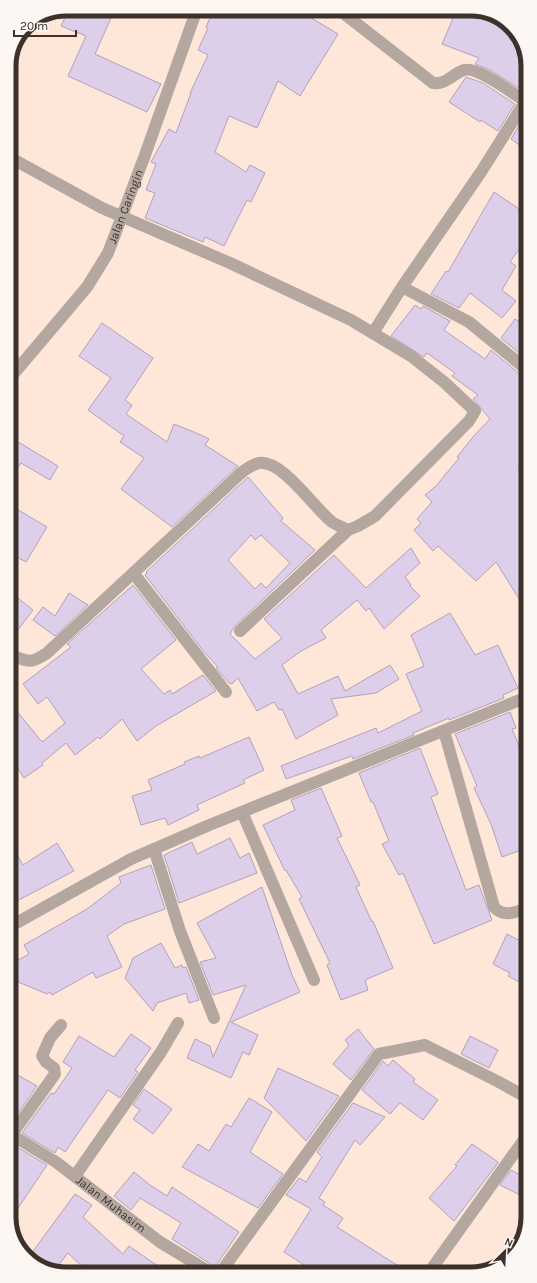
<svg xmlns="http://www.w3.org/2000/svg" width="537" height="1283" font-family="Karla,sans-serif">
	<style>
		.building { fill: #ddcee9; stroke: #b1a2bc; fill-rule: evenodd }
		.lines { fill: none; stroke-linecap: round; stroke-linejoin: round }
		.street { stroke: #b3a79f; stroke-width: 12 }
		.labels { text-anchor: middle; stroke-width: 3; stroke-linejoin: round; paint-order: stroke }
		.street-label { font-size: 12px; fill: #3d312b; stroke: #fdf7f4 }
		.rim { fill: none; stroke: #3d312b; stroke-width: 5 }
	</style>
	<rect width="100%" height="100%" fill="#fee6d9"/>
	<g class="building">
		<path d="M69,9H115L95,54L161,84L147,112L68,76L86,36L61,26Z"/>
		<path d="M214,9H312L308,16L338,34L300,96L278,81L257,128L229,116L215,152L246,172L250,165L265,173L251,202L247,200L224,246L205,237L203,242L145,218L155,193L146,190L156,164L151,162L169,129L176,133L191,93H190L208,55L198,50L208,28L206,27Z"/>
		<path d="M457,9H474L506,21L511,29L510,38L520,41L525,48V92L490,70L475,64L479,58L442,44Z"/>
		<path d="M466,77L483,83L515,104L498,131L481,120L480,122L449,102Z"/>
		<path d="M525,116V149L511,139Z"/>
		<path d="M494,192L525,213L526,239L510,262L516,266L502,290L516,301L502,318L470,293L459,308L431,294L446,271L448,272Z"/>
		<path d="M415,305L421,309L423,306L450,321L444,330L485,359L491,350L521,375L526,376V459L518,467L526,473V610L496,562L476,581L438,546L433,551L414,530L421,523L417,519L432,502L425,495L436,486L459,458L457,457L473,437L490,419L473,399L478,395L452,376L455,373L427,353L424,357L391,336Z"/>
		<path d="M515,319L526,327V359L501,338Z"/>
		<path d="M102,323L153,358L125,400L132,405L126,414L167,442L174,424L201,435L209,439L205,445L238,466L172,527L121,489L144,458L120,442L124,436L88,410L111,378L79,356Z"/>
		<path d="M10,437L58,466L50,480L21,463L10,479Z"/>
		<path d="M248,477L283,518L281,521L315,550L235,626L230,634L255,659L282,638L264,619L334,555L366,588L411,548L420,563L405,577L411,585L410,586L420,596L384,629L369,608L366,611L357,600L321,630L326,638L301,651L282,665L298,694L338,676L345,691L390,665L399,679L376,693L331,699L338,715L296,739L282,709L279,710L274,702L257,711L238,678L232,684L229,683L216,668L218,667L204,652L145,575L147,573L146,572ZM251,535L255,540L261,535L290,563L266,588L261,583L255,589L228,560Z"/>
		<path d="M10,505L47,527L26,562L10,553Z"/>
		<path d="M133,585L176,640L141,669L164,694L170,690L172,694L203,675L216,691L156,726L137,741L122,719L100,739L98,737L75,755L66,743L42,763L43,765L24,778L11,758V704L42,742L65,723L47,697L38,704L23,684L71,647L67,644Z"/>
		<path d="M10,592L33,610L11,639L10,614Z"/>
		<path d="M69,593L88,605L55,636L33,620L43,607L55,616Z"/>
		<path d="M450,613L475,655L498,645L518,688L503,695L504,698L449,720V718L413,733L414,735L353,759L352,756L286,779L281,766L376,728L378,733L422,711L406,674L424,666L411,635Z"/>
		<path d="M510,712L516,728L512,729L527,765V848L502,857L491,824L474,788L477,786L455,734Z"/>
		<path d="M249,737L264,770L243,780L245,783L197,805L199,810L168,825L165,818L141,825L132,796L152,790L148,780L185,764L184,762L199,756L200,758Z"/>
		<path d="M420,748L438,794L431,797L466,890L479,885L492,920L434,944L403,873L399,875L382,844L389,841L373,802H371L359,773Z"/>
		<path d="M321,788L342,836L337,838L360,885L356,887L372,922L373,921L393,968L365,980L368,990L341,1000L327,965L330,963L299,899L302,897L286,870L285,871L263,825L295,810L291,800Z"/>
		<path d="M230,838L240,858L249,853L257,873L179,903L164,855L192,842L197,854Z"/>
		<path d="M57,843L74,871L11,904V844L23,865Z"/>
		<path d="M151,865L165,909L124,924L107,936L122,967L96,978L93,972L52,995L50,992L47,994L11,979V964L29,954L24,945L87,909L121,883L119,877Z"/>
		<path d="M262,887L292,975L300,992L231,1022L258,1035L249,1055L243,1052L231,1078L187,1058L195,1039L210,1046L213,1057L246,985L213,995L200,962L216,958L197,923Z"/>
		<path d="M507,934L526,944L527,941V986L508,976L510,973L493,964Z"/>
		<path d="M161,943L175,968L182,965L183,968L186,967L199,1000L189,1003L186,993L157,1003L153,1011L125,978L133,958Z"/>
		<path d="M358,1029L374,1049L351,1080L333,1064L349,1045L345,1040Z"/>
		<path d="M131,1034L151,1048L135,1070L138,1072L120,1098L108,1090L65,1152L58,1147L55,1153L22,1133L51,1093L54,1094L72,1068L63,1062L79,1036L114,1057Z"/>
		<path d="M470,1036L498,1050L489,1068L461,1054Z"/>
		<path d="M393,1060L415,1079L413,1082L438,1100L423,1120L400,1103L390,1114L362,1090L383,1061L388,1066Z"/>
		<path d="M278,1068L339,1096L306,1141L264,1098Z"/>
		<path d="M12,1072L37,1086L12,1122Z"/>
		<path d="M144,1089L172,1109L153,1134L133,1119L140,1110L133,1105Z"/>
		<path d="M249,1098L272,1112L250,1152L283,1174L258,1208L182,1167L198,1144L209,1151L226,1124L231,1127Z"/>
		<path d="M353,1103L385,1117L360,1145L355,1140L319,1198L325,1202L323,1205L343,1218L337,1227L408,1272H315L284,1252L311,1209L286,1195L299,1178L306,1182L322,1157L317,1152Z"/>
		<path d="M12,1144L47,1165L12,1217Z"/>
		<path d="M472,1144L498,1162V1163L454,1221L429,1198L457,1166L455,1165Z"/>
		<path d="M511,1170L528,1179V1199L500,1185Z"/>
		<path d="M134,1172L150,1185L167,1196L172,1187L239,1232L215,1267L172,1239L181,1223L140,1198L131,1210L114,1196Z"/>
		<path d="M75,1194L92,1205L83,1217L123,1254L129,1246L168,1273L90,1274L68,1253L54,1271L31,1262L28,1258Z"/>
	</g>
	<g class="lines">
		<g class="street">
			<path d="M338,9L433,83C446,85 452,74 464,70C478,66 513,94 525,101"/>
			<path d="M9,157L102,208L230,263L351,320L411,356L444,382L475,411L469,421L375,516L358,526L348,530L240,631"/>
			<path d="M402,287L469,322L526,369"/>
			<path d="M373,333L402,287L481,172L525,102"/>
			<path id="s1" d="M10,378L87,287L108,253L145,155L197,9"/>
			<path d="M134,574L226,692"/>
			<path d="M11,655C28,662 31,664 47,653L242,472C248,468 253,464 259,463C283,460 313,507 332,522C336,525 343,527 348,530"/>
			<path d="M444,731L494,907C504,918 515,912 527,908"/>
			<path d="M242,812L314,980"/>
			<path d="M154,849L180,931L214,1018"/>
			<path d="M11,926L131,859L207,826L527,697"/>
			<path d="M12,1134L55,1074L54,1068L46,1062L42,1056L50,1038L61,1025"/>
			<path id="s2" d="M12,1135L56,1162L160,1242L211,1273"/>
			<path d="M75,1176L161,1052L178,1023"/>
			<path d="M430,1271L528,1134"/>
			<path d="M220,1273L379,1054L425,1045L497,1081L528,1098"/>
		</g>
	</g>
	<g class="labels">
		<g class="street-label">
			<text dy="4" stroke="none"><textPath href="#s1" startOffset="209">Jalan Caringin</textPath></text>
			<text dy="4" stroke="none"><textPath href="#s2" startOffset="121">Jalan Muhasim</textPath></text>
		</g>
	</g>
	<path d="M0 0H537V1283H0ZM66 16H471A50 50 0 0 1 521 66V1217A50 50 0 0 1 471 1267H66A50 50 0 0 1 16 1217V66A50 50 0 0 1 66 16Z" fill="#fdf7f4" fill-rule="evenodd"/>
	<path class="rim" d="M66 16H471A50 50 0 0 1 521 66V1217A50 50 0 0 1 471 1267H66A50 50 0 0 1 16 1217V66A50 50 0 0 1 66 16Z"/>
	<g transform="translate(505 1251) rotate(24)" stroke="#fdf7f4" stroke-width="3" paint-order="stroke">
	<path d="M0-3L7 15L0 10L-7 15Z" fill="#3d312b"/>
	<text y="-6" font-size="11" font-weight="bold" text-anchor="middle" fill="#3d312b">N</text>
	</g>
	<path d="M14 30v6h62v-6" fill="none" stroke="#3d312b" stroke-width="2"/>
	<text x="20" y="30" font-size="12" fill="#3d312b" stroke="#fdf7f4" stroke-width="3" paint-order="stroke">20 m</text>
</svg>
